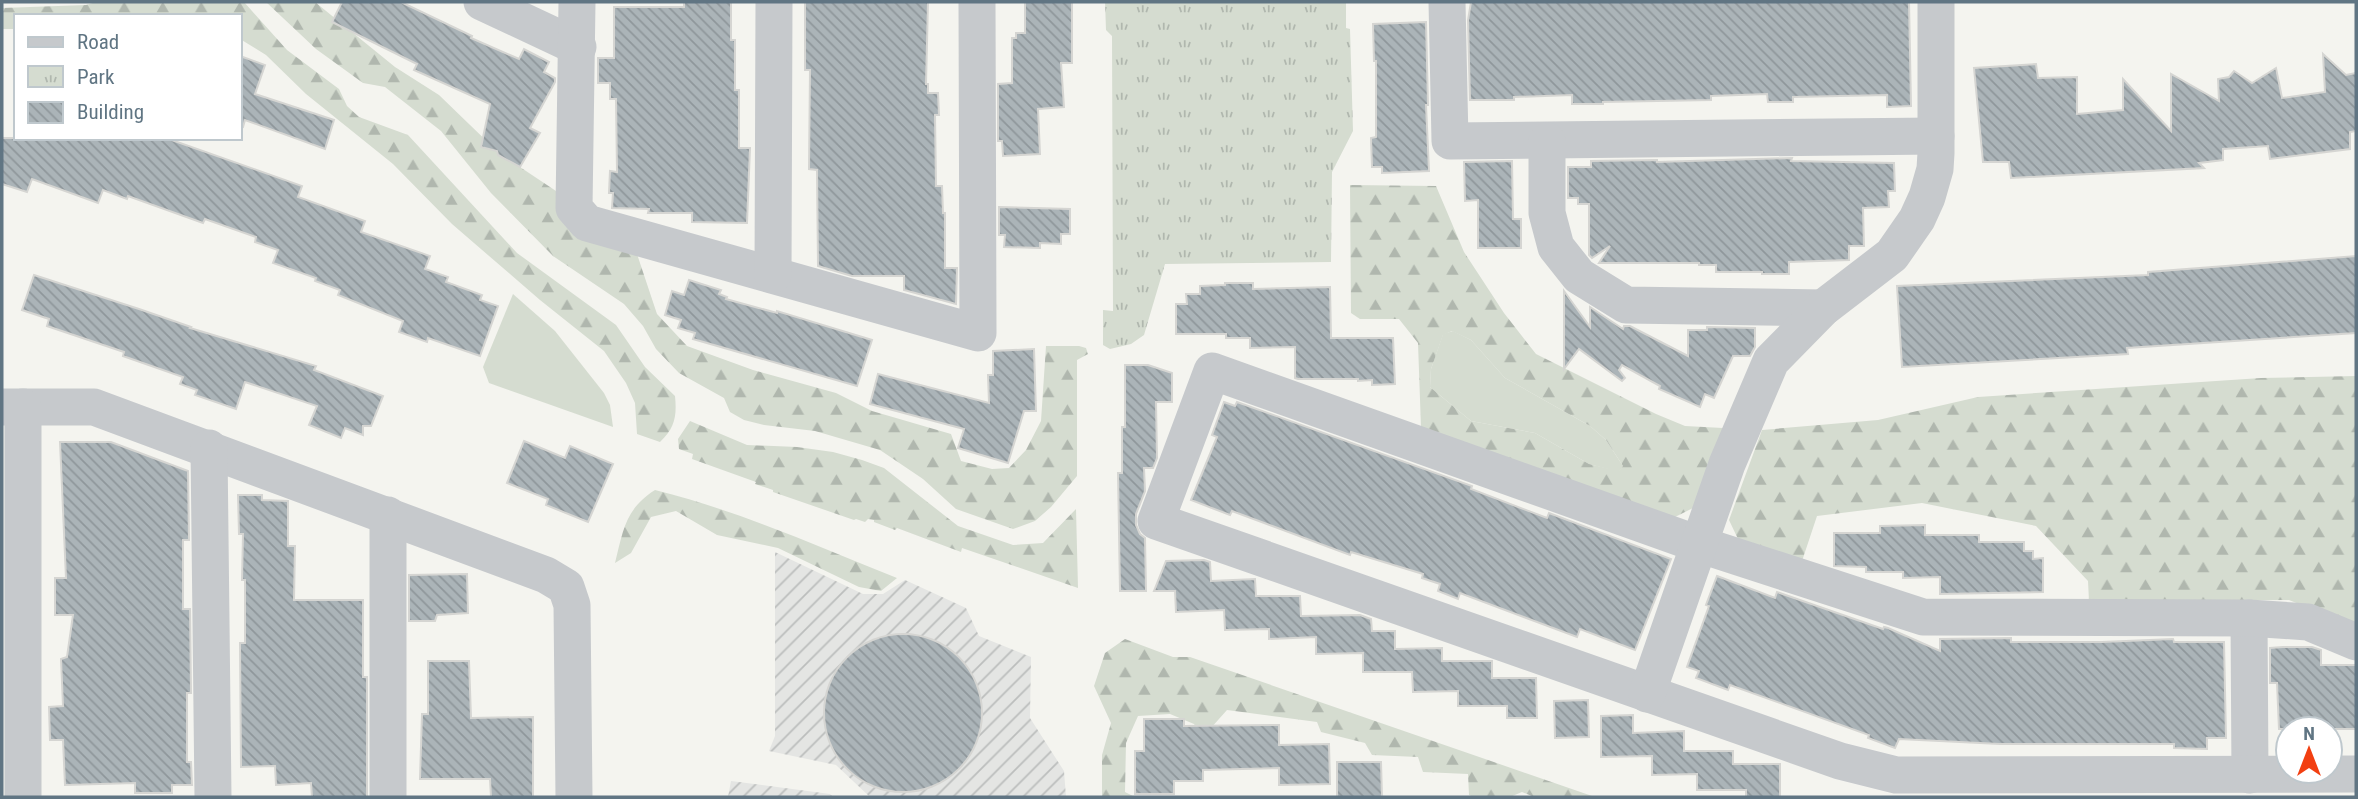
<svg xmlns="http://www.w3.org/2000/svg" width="2358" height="799" font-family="'Roboto Condensed',sans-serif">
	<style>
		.industrial { fill: url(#industrial-furrows) }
		.green { fill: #d5dcd0 }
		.forest { fill: url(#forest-firs); fill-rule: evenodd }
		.park { fill: url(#park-tufts) }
		.building { fill: url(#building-back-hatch); stroke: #d5d5d2; stroke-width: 2 }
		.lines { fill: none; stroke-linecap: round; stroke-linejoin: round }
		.minor { stroke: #c6c9cc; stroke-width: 37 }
	</style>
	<defs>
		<pattern id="industrial-furrows" width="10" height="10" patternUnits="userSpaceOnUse" patternTransform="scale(1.75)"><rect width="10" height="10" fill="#e4e5e3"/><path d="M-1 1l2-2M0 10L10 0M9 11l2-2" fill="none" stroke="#bcbebd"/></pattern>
		<pattern id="forest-firs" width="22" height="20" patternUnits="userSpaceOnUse" patternTransform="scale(1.75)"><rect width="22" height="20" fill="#d5dcd0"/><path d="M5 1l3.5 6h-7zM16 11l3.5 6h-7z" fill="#b0b7ae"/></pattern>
		<pattern id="park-tufts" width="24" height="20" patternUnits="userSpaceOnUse" patternTransform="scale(1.75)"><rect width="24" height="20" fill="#d5dcd0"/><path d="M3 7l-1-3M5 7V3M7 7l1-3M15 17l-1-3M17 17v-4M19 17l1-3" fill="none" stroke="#b0b7ae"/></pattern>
		<pattern id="building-back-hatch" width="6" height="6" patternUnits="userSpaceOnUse" patternTransform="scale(1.75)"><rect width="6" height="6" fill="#abb4b8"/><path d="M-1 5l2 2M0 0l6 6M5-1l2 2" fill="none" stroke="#8f979b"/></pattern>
	</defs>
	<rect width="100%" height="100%" fill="#f4f4ef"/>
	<g class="industrial">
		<path d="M775,552L863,594H883L905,580L966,608L979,636L1031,657L1030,718L1064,771L1066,797H870L836,765L769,751L775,736Z"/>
		<path d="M731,781L830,794L833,797H728Z"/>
	</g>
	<g class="green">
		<path d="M513,294L555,331L604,393L610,405L613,427L489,383L483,367Z"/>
		<path d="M1453,331L1471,340L1505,378L1590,426L1606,440L1623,466L1619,472L1589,464L1535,433L1471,421L1430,387L1431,369L1443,334Z"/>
	</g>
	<g class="forest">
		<path d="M96,2H244L287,50L339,89L347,106L359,117L408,135L517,253L616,325L645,367L675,396C677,416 675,428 660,442L637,434L635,403L626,383L604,351L540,300L452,224L393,164L306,94L266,55L240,39V16H16V29H2V8L86,5Z"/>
		<path d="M266,2H315L395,67L439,95L499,153L559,193L636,251L657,314L687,346L753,370L836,393L872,411L951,434L961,461L992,469L1009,468L1026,450L1041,421L1046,346H1079L1086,348L1088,354L1077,360V476L1051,507L1035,521L1013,529L956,509L923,479L880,450L815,431L764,425L744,420L730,412L724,398L679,373L656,349L643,326L624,304L553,256L491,193L441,131L385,87L363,83L316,49Z"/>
		<path d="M1350,185L1436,186L1464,252L1504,313L1536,354L1656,414L1685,426L1723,428L1695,507L1675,517L1421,428L1418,343L1399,319H1360L1351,313ZM1452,331L1471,340L1505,378L1590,426L1606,440L1623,466L1619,471L1589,464L1535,433L1471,421L1430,387L1431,369L1443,335Z"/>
		<path d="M2356,376V627L2289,600L2089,601L2088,581L2036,526L1922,503L1817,516L1802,561L1738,539L1729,520L1762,430L1878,420L1978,397L2261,378Z"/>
		<path d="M690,421L747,445L797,447L833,452L862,460L884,468L958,526L1013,545L1043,543L1076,509L1078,588L962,548L961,552L897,528L895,530L874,522V520L868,519L865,522L856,519L854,520L773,492V490L755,484L756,482L692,459L693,454L679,449L678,439Z"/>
		<path d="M655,490C739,511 818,546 897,578L881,591L859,587L778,548L717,535L676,511L651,517L631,553L615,563C623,531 625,509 655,490Z"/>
		<path d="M1125,639L1173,657H1190L1595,797H1534L1522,792L1510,797H1473L1469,795L1468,774L1423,772L1418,757L1372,755L1365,743L1321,732L1317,722L1227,710L1202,738L1194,724L1170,714L1138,716L1126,743L1125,792L1135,797H1102V755L1111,723L1094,686L1105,653Z"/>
	</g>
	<path class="park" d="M1105,2H1346V28L1350,29L1353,131L1332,172L1331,262L1165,264L1144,335L1131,344L1110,349L1103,345V310L1113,311L1112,36L1106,30Z"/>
	<g class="building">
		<path d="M342,2H401L472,36L471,38L519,59L524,49L549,62L544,72L555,78V82L530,128L540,133L520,167L498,155L497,151L481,147L490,104L414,70L417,64L332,22Z"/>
		<path d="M684,2H731V40H735V90H739V148H750L747,223L692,222V213H648L649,209L612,208L613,193H609L610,171L617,172L616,99H610V83H598V58H614V7H684Z"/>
		<path d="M805,2H928L926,84H928V93H938L939,115H935L936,186H942L943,213H945V268H957L956,304L904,290V276H852L818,266L817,170L809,169L810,70H805Z"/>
		<path d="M1025,2H1072V63H1061L1064,107L1038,109L1040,154L1003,156L1002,141H998V84L1012,83V38H1016V33H1025Z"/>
		<path d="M1471,2H1909L1911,106L1887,107V95L1793,97V102H1768L1767,94L1711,96V100L1603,102V104H1572V95L1514,97V100H1470L1468,20Z"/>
		<path d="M1426,22L1428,105H1426L1429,171L1382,173V167H1372L1371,138L1376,137V61H1374L1373,24Z"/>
		<path d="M2323,54L2346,75L2356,73V131L2350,132V149L2270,159L2268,146L2223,149V160L2199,163L2204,168L2011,178L2009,162H1983L1974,68L2036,64L2038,78L2077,77V114L2123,110V79L2171,131V74L2219,101L2218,79L2229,77L2234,71L2252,83L2276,68L2282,98L2325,92Z"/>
		<path d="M240,56L265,65L255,94L334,120L325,149L245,120L243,127L240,126Z"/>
		<path d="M2,138H166L302,186L298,197L365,221L361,232L430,256L425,269L448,277L446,282L482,295L480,300L498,306L480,356L428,338L427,342L399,332L403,321L338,295L340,290L315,281L316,278L273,263L278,250L255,242L256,237L205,219L203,223L128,196L127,199L103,190L98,203L32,179L27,192L2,184Z"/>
		<path d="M1792,158L1791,161L1894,163L1895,191H1888L1889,207L1863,208L1864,246H1849V260L1789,262V274H1762V272H1716V265H1699V263H1599L1610,246L1592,258L1589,255V204H1578V198H1568V167H1591V161L1657,160V162Z"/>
		<path d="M1512,161L1513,219H1521V248H1478V200L1465,201L1464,162Z"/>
		<path d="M999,207L1070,209V234H1061V244L1040,243V248L1004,247L1005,235H999Z"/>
		<path d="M2356,256V333L2127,348L2128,354L1902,367L1897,286L2148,275V272Z"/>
		<path d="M34,275L139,309L191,327L190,328L316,366L314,370L383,396L371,426H363V435L345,428L341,438L309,425L317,406L245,382L236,409L195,395L197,390L180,384L183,377L123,356L124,352L47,326L49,319L22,310Z"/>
		<path d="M689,280L721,290L719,294L727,297L726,299L777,313V311L872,340L857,386L693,339L695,333L678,328L681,320L665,315L672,291L684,295Z"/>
		<path d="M1225,283H1253V289L1330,287L1331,338H1393L1395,384L1372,385V380L1358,381V379H1298L1295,378V347L1250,348V338H1226V334H1176V304H1187L1186,294H1200V286L1225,285Z"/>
		<path d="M1564,291L1590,327V307L1623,329L1624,326H1630L1688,356V330H1707V327L1755,328V347L1750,356H1733L1714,398L1705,394L1700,407L1659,389L1660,386L1622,365L1619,370L1625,378L1622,381L1579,349L1564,369Z"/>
		<path d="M1034,349L1036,411H1024L1008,463L958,448L964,429L870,404L878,374L989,403L988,375H993V351Z"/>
		<path d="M1125,365H1148L1172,373V402H1156L1157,458L1153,468H1144L1145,491L1136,514V525L1140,534L1145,538L1146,591H1120L1118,473H1122V427H1125Z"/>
		<path d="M1224,402L1235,406L1237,402L1472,486L1471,489L1547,518L1549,513L1671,559L1635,650L1580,629L1577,637L1460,593L1458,599L1438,591L1440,584L1422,578L1423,574L1351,552L1350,555L1232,511L1230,515L1191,500L1217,437L1212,435Z"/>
		<path d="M524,441L565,458L570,446L613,464L588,522L546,505L548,499L507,483Z"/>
		<path d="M60,442H111L188,471L189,540H183V609H190L191,693H187V762H191L192,785H172V793H135V783L65,785L63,740H50L49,707L63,706L61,659L67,657L73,615H55V578H66Z"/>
		<path d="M238,495H262V500L288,501V546H295L294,600H363V677H367V797H312L311,783L276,785L275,766L241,767L240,643H245V580H242L243,534H239Z"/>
		<path d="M1925,525V535H1979V542H2024V551H2033V559L2043,558V592L1940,594V577L1903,578V572H1866V567L1834,566V533H1880V526Z"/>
		<path d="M1204,560L1210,562L1211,581L1255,579L1256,596H1300L1301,616L1360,615L1371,619L1372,631H1395V649L1442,648V661H1492V678H1536L1537,718H1507V706H1458V691L1413,692L1412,672H1363V653L1316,654V637L1269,639V629L1225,630L1224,610L1176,612L1175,591H1154L1166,561Z"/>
		<path d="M467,574L468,613L437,615L435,621H409V575Z"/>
		<path d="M1717,576L1775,598L1777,592L1883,629L1884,627L1888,628L1940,651V639L2011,638V642H2102L2173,639L2174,642H2224L2226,738H2207V749L2174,748V744H2000L1899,739L1895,748L1868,738L1869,735L1730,685L1728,690L1696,678L1699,671L1687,667L1709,606L1706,605Z"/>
		<circle cx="903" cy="713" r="79"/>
		<path d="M2283,647H2312L2321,650V665H2356V729H2279L2277,683H2270V648Z"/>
		<path d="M428,661H469L471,718L533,717V797H491L490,779H420L422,714H428Z"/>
		<path d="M1588,700L1589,737L1555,738L1554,701Z"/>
		<path d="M1633,715V733L1684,731V751H1733V764H1780V797H1746V790H1697V774L1652,775V756L1601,757V716Z"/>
		<path d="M1144,719H1184V726L1279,725V745L1329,744L1330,784L1279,785V768L1203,770V781H1174V794H1135V751H1144Z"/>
		<path d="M1337,762H1381L1382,797H1337Z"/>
	</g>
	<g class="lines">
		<g class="minor">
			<path d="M482,2L578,47"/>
			<path d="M577,2L574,208L587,223L978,333L977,2"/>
			<path d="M1447,2L1450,141L1936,136"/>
			<path d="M1547,141V213L1556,247L1579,276L1626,305L1823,308"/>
			<path d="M773,275L774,2"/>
			<path d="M2,407H94L546,575L566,587L572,605L574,797"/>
			<path d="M23,407V797"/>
			<path d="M209,448L213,797"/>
			<path d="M388,515V797"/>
			<path d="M2249,618L2250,775"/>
			<path d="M2356,642L2308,622L2249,618L1923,617L1698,544L1212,371L1156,521L1840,761L1896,775L2356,774"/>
			<path d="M1647,694L1727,464L1771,361L1823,308L1892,255L1917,219L1927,197L1935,169L1936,153V2"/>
		</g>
	</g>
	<rect width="2358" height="799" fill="none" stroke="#607583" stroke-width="7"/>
	<rect x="14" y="14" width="228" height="126" fill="#ffffff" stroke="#bfc8cd" stroke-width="2"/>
	<rect x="28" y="37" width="35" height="10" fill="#c6c9cc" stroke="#bfc8cd" stroke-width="2"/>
	<text x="77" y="49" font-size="21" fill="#607583">Road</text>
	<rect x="28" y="66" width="35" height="21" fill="url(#park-tufts)" stroke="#bfc8cd" stroke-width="2"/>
	<text x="77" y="84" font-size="21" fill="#607583">Park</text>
	<rect x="28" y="102" width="35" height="21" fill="url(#building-back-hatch)" stroke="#bfc8cd" stroke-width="2"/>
	<text x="77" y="119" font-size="21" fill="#607583">Building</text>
	<g transform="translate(2309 750)"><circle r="33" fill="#ffffff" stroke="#bfc8cd" stroke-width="2"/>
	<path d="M0-5L12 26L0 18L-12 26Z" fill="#f23f11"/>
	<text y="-10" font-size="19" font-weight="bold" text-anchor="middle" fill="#607583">N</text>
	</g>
</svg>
